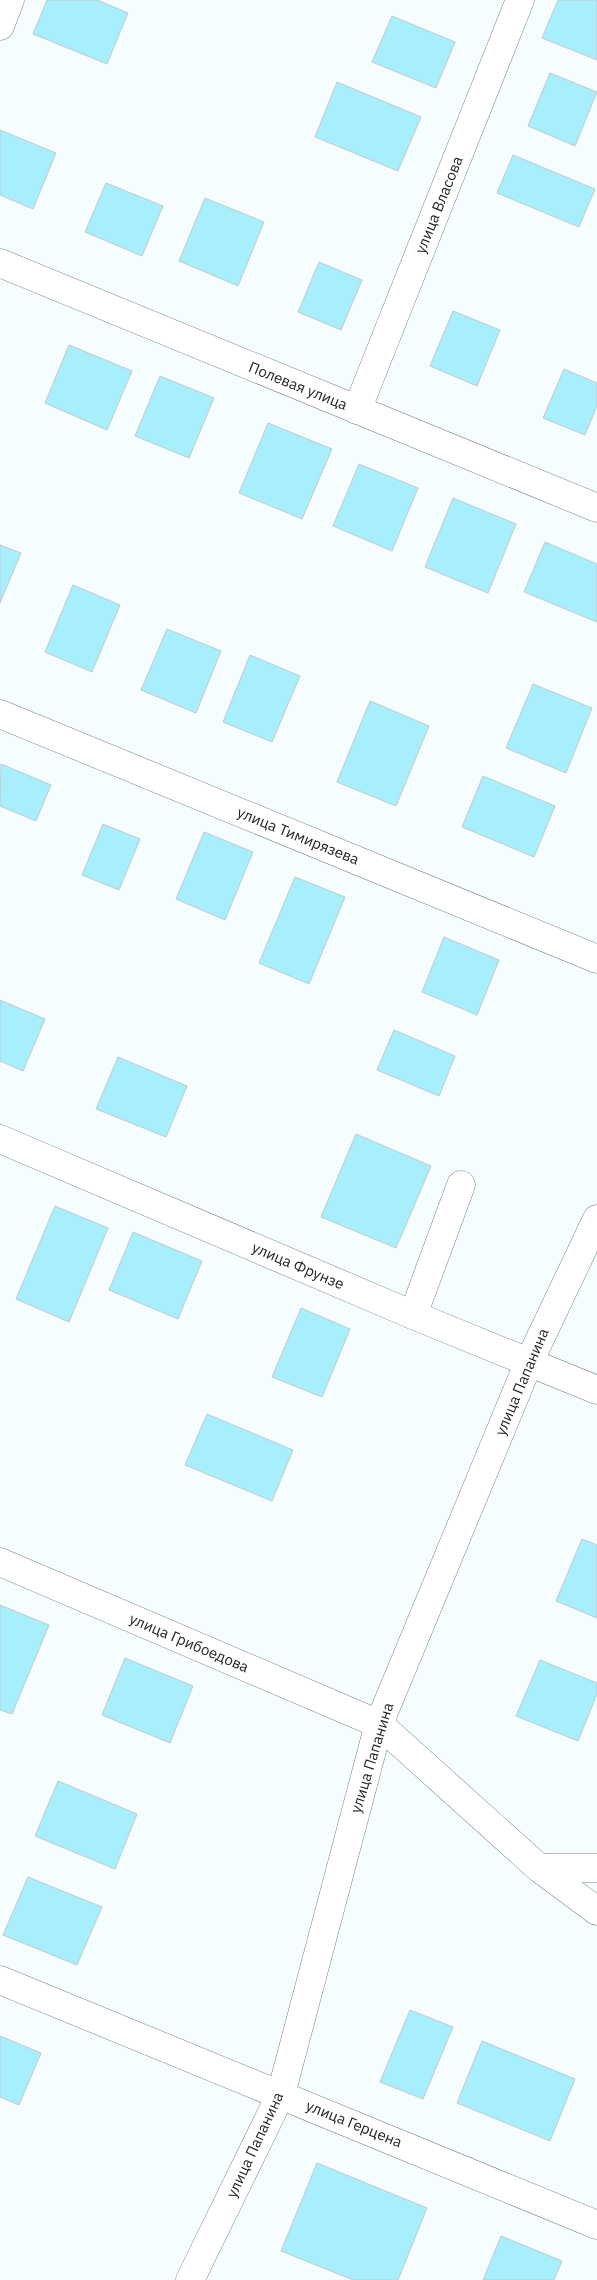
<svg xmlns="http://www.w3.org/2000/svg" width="597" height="2280" font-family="'IBM Plex Sans',sans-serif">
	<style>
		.building { fill: #a8effe; stroke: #c2c9cb }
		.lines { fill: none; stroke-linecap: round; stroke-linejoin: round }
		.minor-casing { stroke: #7e8486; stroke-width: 29 }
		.minor { stroke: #fff; stroke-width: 28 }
		.labels { text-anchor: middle; stroke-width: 4; stroke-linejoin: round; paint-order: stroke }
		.street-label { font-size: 15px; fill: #222525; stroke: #fff }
	</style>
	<rect width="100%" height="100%" fill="#f6fdff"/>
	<g class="building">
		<path d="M47,0H97L128,13L107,64L33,34Z"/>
		<path d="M558,0H597V60L542,38Z"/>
		<path d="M392,16L455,42L436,88L372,62Z"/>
		<path d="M550,73L597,92L575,146L528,126Z"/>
		<path d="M337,82L421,117L398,171L315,137Z"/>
		<path d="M0,130L56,153L33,209L0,195Z"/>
		<path d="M513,155L595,189L579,227L497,193Z"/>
		<path d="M106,183L163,206L142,256L85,232Z"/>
		<path d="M205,198L264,222L238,286L179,261Z"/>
		<path d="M319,262L362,280L341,330L298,312Z"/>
		<path d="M453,311L500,330L477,386L430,366Z"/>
		<path d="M69,345L132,371L107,430L45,403Z"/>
		<path d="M564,369L597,383V406L585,435L543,418Z"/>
		<path d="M160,376L214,398L189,458L135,436Z"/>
		<path d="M268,423L332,449L302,519L239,493Z"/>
		<path d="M359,464L418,488L392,551L333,526Z"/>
		<path d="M453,498L516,524L488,593L425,567Z"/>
		<path d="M545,542L597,564V622L524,592Z"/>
		<path d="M0,545L21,553L0,603Z"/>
		<path d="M73,585L120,605L92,672L45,652Z"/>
		<path d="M167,629L221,651L196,713L141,690Z"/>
		<path d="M250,655L300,676L272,742L223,722Z"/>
		<path d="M533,684L592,708L566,773L506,748Z"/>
		<path d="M370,701L429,726L396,806L337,782Z"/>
		<path d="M1,764L51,785L36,821L0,806Z"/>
		<path d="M483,776L555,806L534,857L462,827Z"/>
		<path d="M103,824L140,839L119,890L82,875Z"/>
		<path d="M204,832L253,852L225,920L176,899Z"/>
		<path d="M295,877L345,897L309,984L259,963Z"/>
		<path d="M444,937L499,960L477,1015L422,992Z"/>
		<path d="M0,1000L45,1019L23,1071L0,1061Z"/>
		<path d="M394,1030L455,1056L439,1096L377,1070Z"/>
		<path d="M118,1057L187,1086L166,1137L96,1109Z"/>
		<path d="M356,1134L431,1166L396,1248L321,1217Z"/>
		<path d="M55,1206L108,1228L69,1322L16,1299Z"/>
		<path d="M133,1232L202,1261L178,1319L109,1290Z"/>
		<path d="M301,1308L350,1329L322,1397L272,1377Z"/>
		<path d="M207,1414L293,1450L272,1501L185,1465Z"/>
		<path d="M582,1539L597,1545V1618L556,1601Z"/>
		<path d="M0,1605L49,1625L12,1714L0,1710Z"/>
		<path d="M125,1658L193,1686L170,1743L102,1715Z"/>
		<path d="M540,1660L597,1683V1694L578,1741L516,1716Z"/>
		<path d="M58,1781L137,1814L115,1869L35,1836Z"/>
		<path d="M28,1877L102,1907L77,1965L3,1935Z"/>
		<path d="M410,2010L453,2027L423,2099L380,2082Z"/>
		<path d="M0,2036L41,2053L19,2105L0,2097Z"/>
		<path d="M482,2041L575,2079L550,2141L457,2103Z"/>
		<path d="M317,2163L427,2208L398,2280H353L281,2251Z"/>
		<path d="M501,2236L562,2261L554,2280H483Z"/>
	</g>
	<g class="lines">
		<defs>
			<g id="minor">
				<path d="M0,26L10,0"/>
				<path d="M0,263L597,508"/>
				<path d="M357,410L520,0"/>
				<path d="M0,714L597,959"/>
				<path d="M0,1139L413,1315L597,1390"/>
				<path d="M413,1315L461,1185"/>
				<path d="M0,1562L379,1724L539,1868L597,1911"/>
				<path d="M539,1868H597"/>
				<path d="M0,1980L597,2225"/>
				<path d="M190,2280L281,2094L379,1724L529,1362L597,1219"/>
			</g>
		</defs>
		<use href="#minor" class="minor-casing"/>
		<use href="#minor" class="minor"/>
	</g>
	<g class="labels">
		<g class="street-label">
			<text transform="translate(439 205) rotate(-68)" y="5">улица Власова</text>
			<text transform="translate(298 386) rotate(22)" y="5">Полевая улица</text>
			<text transform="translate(298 836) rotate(22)" y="5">улица Тимирязева</text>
			<text transform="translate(298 1266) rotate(23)" y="5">улица Фрунзе</text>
			<text transform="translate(522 1382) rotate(-67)" y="5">улица Папанина</text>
			<text transform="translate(189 1643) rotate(23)" y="5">улица Грибоедова</text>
			<text transform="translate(372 1758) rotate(-73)" y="5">улица Папанина</text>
			<text transform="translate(354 2124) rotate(22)" y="5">улица Герцена</text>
			<text transform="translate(255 2145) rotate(-65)" y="5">улица Папанина</text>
		</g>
	</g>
</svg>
